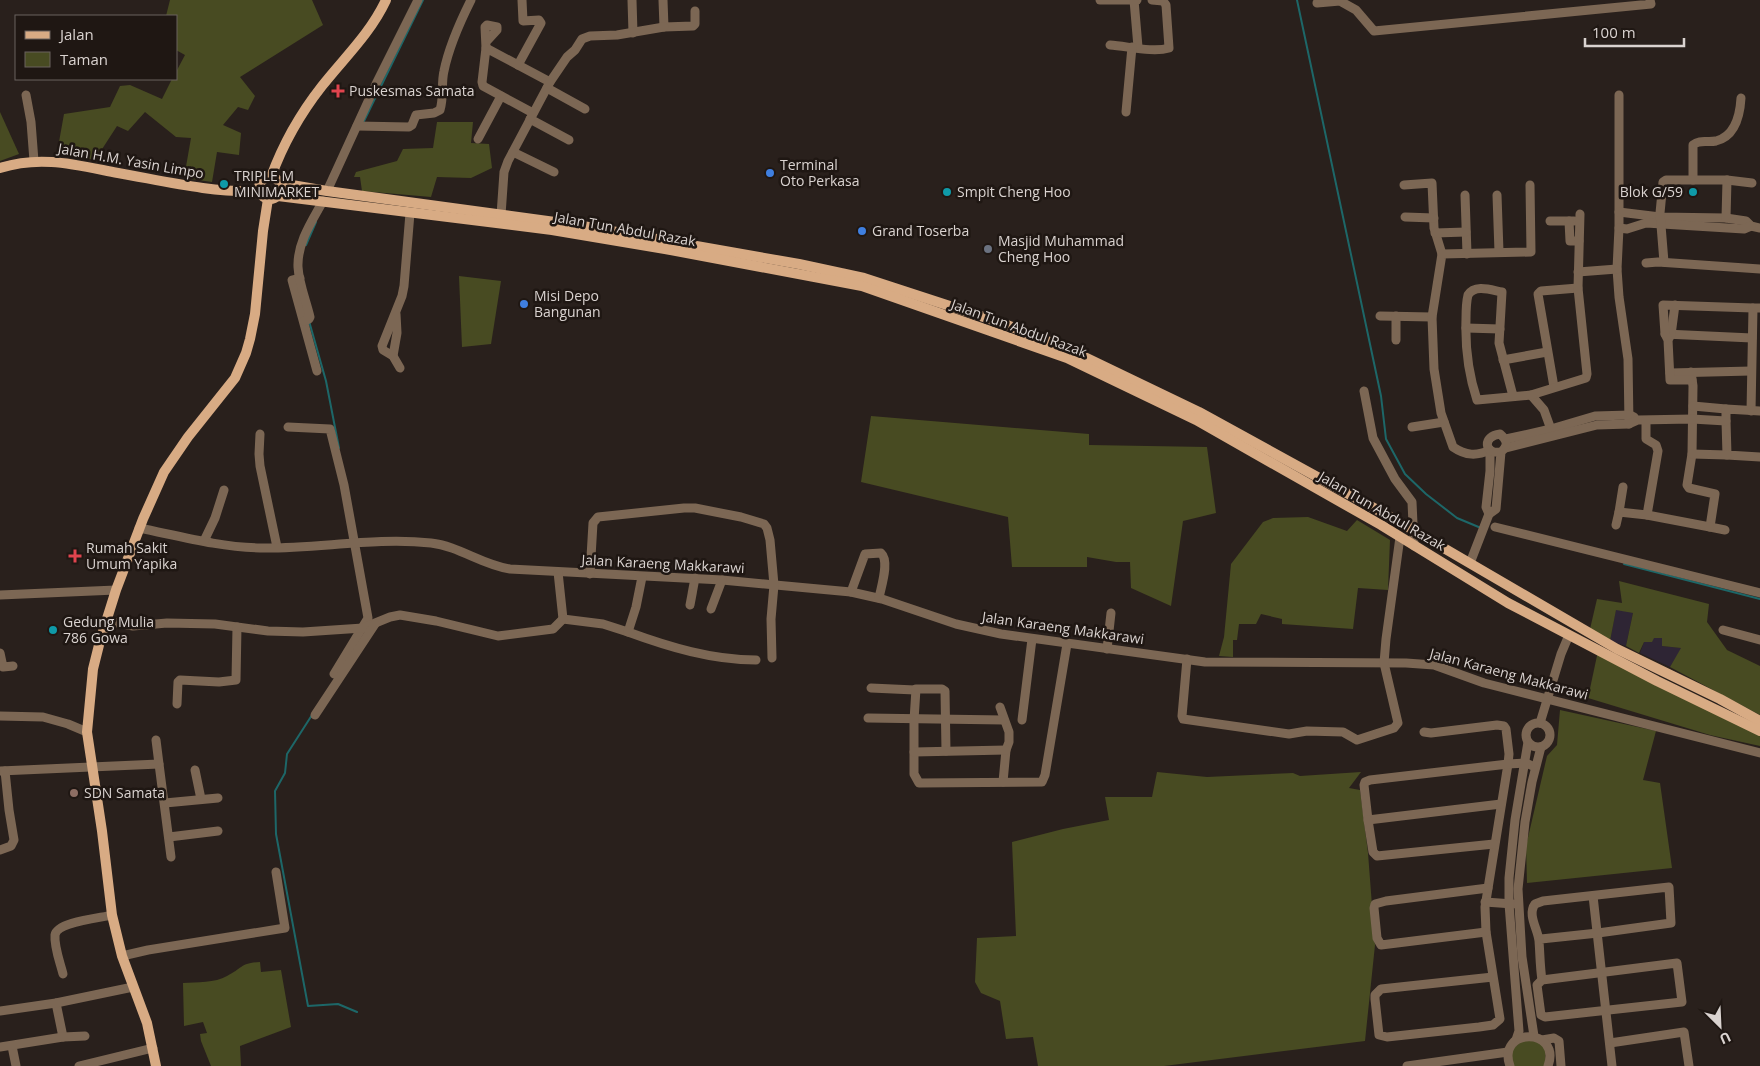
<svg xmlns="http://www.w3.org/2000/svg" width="1760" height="1066" font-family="'Open Sans',sans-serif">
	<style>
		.commercial { fill: #2e2534 }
		.green { fill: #484b22 }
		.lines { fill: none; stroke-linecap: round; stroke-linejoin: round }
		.stream { stroke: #1d6768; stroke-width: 2 }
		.minor { stroke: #7c6754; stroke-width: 9 }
		.major { stroke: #d8ab84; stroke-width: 10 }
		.health-dot { fill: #e0444e; stroke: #1f1713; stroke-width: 2 }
		.shop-dot { fill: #3f7fe0; stroke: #1f1713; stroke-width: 2 }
		.culture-dot { fill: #0f9aa8; stroke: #1f1713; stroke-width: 2 }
		.worship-dot { fill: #6b7280; stroke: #1f1713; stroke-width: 2 }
		.education-dot { fill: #8d6e63; stroke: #1f1713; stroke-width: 2 }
		.labels { text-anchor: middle; stroke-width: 5; stroke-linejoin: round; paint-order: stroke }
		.poi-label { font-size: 14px; fill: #dad3d0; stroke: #1f1713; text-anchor: start }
		.street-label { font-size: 14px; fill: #dad3d0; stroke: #1f1713 }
	</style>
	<rect width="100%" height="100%" fill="#29201c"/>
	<g class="commercial">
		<path d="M1616,609L1633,613L1626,646L1610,641Z"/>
		<path d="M1653,638H1662V646L1682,648L1670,667L1640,653L1644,642Z"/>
	</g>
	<g class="green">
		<path d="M170,0H312L323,25L240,77L255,96L248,110L238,107L223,125L241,133L239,155L217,152L212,182L184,178L191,138L176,137L145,112L128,131L117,126L95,160L57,153L64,114L110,107L120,86L130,85L162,99L172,79H176V72L185,55L176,50V16H166Z"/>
		<path d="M0,112L19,154L0,161Z"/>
		<path d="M437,122H473L471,143L489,144L492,168L471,178L437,177L431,197L362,191L360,177H354L356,172L397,161L403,149L433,148Z"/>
		<path d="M459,276L501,281L491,344L462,347Z"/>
		<path d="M871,416L1089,434V445L1207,447L1216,513L1183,521L1171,606L1131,588L1130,562H1116L1087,557V567H1012L1008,517L861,482Z"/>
		<path d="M1308,517L1347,531L1357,520L1390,540L1388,590L1358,588L1353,629L1282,624V619L1261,614L1256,624H1239L1237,640H1233V657L1219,656L1224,637L1231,564L1263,522L1273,518Z"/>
		<path d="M1619,581L1709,604L1707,622L1727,650L1760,666V715L1670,667L1681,648L1662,646V638H1654L1652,642H1644L1639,653L1626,646L1633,613L1616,610L1610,641L1590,629L1597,599L1622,603Z"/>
		<path d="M1598,651L1760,731V746L1710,735L1588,698Z"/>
		<path d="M1560,710L1656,731L1643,780L1660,783L1672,868L1527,883L1526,846L1547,756L1557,745Z"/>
		<path d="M1157,772L1207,777L1293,773L1300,776L1361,772L1349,788L1360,790L1368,853L1375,945L1365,1041L1164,1066H1038L1033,1037L1006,1039L1000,1001L981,993L975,982L977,938L1016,936L1012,842L1063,829L1109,820L1105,797H1152Z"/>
		<path d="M260,962L261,972L281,970L291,1027L240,1046L241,1066H211L201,1041L200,1034L207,1033L203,1022L184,1026L183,983C197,982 215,983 227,976C243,968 240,963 260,962Z"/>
		<path d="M1526,1038L1545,1045L1546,1066H1512L1511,1050Z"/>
	</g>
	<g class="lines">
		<g class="stream">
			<path d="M1297,0L1381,396L1386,439L1405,474L1426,494L1457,518L1481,528"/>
			<path d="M364,121L423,0"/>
			<path d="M306,245L316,222"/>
			<path d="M309,321L326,381L339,448"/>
			<path d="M1624,564L1760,599"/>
			<path d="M312,715L287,754L285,773L275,791L276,834L308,1006L338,1004L357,1012"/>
		</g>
		<g class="minor">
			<path d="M632,0L633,33"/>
			<path d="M663,0L664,27L693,26L695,24V11"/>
			<path d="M1100,0H1137"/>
			<path d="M1134,0L1138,47"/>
			<path d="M1317,3L1340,1L1356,10L1374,31L1651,4L1650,0"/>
			<path d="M1110,45C1127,46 1153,53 1169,48L1166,5L1163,1L1152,0"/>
			<path d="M486,48L485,27L487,25L497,27V30L486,42"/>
			<path d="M518,65L541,23L539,20L523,21L522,0"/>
			<path d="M547,88L585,109"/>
			<path d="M26,95L31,122L34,161"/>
			<path d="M1619,95V228L1617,269L1619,297L1628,359L1629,424"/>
			<path d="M1126,112L1132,47"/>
			<path d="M533,113L483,86L482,82L486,48L550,82"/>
			<path d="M530,119L569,140"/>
			<path d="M357,126L409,127L412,125L416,115L434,113L440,110C444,98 441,83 444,71C449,46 460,22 471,0"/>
			<path d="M478,139L501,96"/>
			<path d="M513,152L554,172"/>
			<path d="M1693,180V145C1700,139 1707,143 1716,141C1736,136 1740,115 1741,98"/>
			<path d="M1727,180L1752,183"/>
			<path d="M1404,185L1432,183L1434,228L1442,254"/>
			<path d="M327,191L376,84L418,0"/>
			<path d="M1465,195L1467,254"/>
			<path d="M1497,195L1499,252"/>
			<path d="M1619,212L1660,217L1726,218L1746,221L1751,226L1760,228"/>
			<path d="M501,215L504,172L508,161L550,82L567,57L575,50L582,39L590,36L617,35L664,27"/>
			<path d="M1405,217L1434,218"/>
			<path d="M1550,221H1574"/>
			<path d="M1569,221L1570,241H1579"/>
			<path d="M1619,228L1627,229L1646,223L1744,229L1751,226"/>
			<path d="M1435,233L1466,232"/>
			<path d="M1664,262L1660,213L1663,182L1666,180H1727L1726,218"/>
			<path d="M1646,263L1658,262L1760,269"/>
			<path d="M1578,272L1617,269"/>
			<path d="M300,278L292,280L317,371"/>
			<path d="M1380,316L1432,317"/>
			<path d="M304,321L309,319L310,317C306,300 299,284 298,267C297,243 312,221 323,201"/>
			<path d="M1466,328L1500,329"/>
			<path d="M1665,334L1752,338"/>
			<path d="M1669,338L1671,335L1675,305"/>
			<path d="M1396,340V316"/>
			<path d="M393,356L397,333L396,314"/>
			<path d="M1503,360L1547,352"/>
			<path d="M400,368L393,356L383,350L382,346L402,296L404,286L410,213"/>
			<path d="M1691,372L1693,386L1692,454L1687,485L1689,488L1715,494L1710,527L1725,530"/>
			<path d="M1670,373L1751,371"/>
			<path d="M1692,380H1670L1668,340L1665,334L1663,305L1753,308"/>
			<path d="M1554,387L1538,294L1541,291L1578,288"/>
			<path d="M1364,391L1373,438L1395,479L1412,502L1414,546"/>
			<path d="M1531,395L1544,410L1553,435"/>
			<path d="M1513,396L1499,343L1502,292C1491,290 1475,284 1468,295C1466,303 1466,311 1466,319C1465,348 1468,373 1477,400L1531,395L1586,378L1587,374L1578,288L1580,214"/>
			<path d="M1693,406L1726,409"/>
			<path d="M1751,411L1753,308H1760"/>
			<path d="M1726,421L1727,455L1760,457"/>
			<path d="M288,427L330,429L344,485L368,618L334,674"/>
			<path d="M1412,427L1444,422"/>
			<path d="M260,434L259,454L260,466L277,547"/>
			<path d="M1506,439L1551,429L1595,416L1630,415L1634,417"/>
			<path d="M1506,448L1597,425L1629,424L1638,420L1692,419L1726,421V409L1760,411"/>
			<path d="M1692,454L1727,455"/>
			<path d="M1619,512L1623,487"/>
			<path d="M1489,514L1486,507L1490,471V450C1477,456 1466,456 1453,447L1441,413L1434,369L1432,317L1442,254L1531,252L1530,185"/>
			<path d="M1647,515L1710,527"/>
			<path d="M1616,525L1619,512L1647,515L1658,451L1656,445L1646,439V421"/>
			<path d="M1495,527L1760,593"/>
			<path d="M139,528C179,536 219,547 260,548C317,549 374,537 431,543C459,546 482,565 510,569L722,580L851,592L882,599L956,624L1001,634L1205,662L1406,663L1434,665L1484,683L1760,753"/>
			<path d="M204,541L215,518L224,490"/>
			<path d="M1470,563L1489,514L1496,509L1501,452C1509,445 1507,440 1500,434C1482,436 1484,455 1501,452"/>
			<path d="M558,572L563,619L603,624L628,632"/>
			<path d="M590,574L593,523L598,517L684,508H695L741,517L764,524L767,528L770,540L774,585L771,619L772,658"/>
			<path d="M642,577L636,607L628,632C669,647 712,660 756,660"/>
			<path d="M851,592L865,554L881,553C890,561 881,587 879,598"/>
			<path d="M0,595L116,590"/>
			<path d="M690,605L695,578"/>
			<path d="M711,609L722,580"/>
			<path d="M107,621L133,626L167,623L215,624L268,631L303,632L363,628L390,617L400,615L436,621L498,636L553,629L563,619"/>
			<path d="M1723,630L1760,640"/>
			<path d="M1107,649L1111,613"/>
			<path d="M0,653L3,667L13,666"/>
			<path d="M1187,659L1182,716L1183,719L1289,734L1307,731L1343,732L1357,740L1394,728L1398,723L1384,663L1386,639L1400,537"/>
			<path d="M871,688L915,690"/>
			<path d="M177,704L178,682L180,680L219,682L236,680L237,627"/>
			<path d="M1000,707L1009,732V742L1006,750L1003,782"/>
			<path d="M315,715L375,624"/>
			<path d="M0,716L43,717L68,724L87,732"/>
			<path d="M868,718L1004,720"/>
			<path d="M1022,720L1032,639"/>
			<circle cx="1538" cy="735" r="12"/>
			<path d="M1540,723L1561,654L1569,635"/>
			<path d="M1424,732L1431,733L1497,725L1504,726L1506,729L1509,754L1508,764L1485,907L1486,932L1500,1019L1493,1025L1479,1027L1387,1037L1379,1035L1375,999V995L1381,989L1493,977"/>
			<path d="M946,751L945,691L942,689H916L914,720V774L919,783L1042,782L1045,775L1067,644"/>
			<path d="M914,752L1006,750"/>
			<path d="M159,764L171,857"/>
			<path d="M195,770L201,799"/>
			<path d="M0,771L159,764L156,740"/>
			<path d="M165,803L218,798"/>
			<path d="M1501,804L1368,820L1364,785L1365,782L1370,780L1508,764L1526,763L1535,767"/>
			<path d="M1368,820L1373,852L1377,856L1494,844"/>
			<path d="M169,837L218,831"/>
			<path d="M0,850L11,846L14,840L9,810L5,771"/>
			<path d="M1593,896L1612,1066"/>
			<path d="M1485,902L1513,904"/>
			<path d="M1486,932L1381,945L1377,938L1374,908L1375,904L1386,901L1488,888"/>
			<path d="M1539,941L1541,939L1598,933L1671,923L1669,887L1543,901L1535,904C1527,915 1538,929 1539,941C1540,954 1540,967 1542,980"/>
			<path d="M122,956L148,950L285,928L276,872"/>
			<path d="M1677,963L1682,1002L1545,1017L1541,1015L1537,985L1542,980Z"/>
			<path d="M63,974C60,962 54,947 55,935C57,922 100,918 112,915"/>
			<path d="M56,1003L63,1037"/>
			<path d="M0,1011L56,1003L133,987"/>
			<path d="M1534,1036L1522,957L1518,889L1525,822L1532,782L1541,747"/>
			<path d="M1516,1040L1519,1031L1509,904V878L1515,820L1528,742"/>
			<path d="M1542,1040L1554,1038L1559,1041L1561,1066"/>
			<path d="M1610,1043L1684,1032L1689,1066"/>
			<path d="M12,1046L16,1066"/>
			<path d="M0,1047L63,1037L85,1036"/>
			<path d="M79,1066L153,1048"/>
			<path d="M1407,1066L1508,1052"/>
			<path d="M1510,1066C1496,1027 1562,1027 1548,1066"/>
		</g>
		<g class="major">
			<path d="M0,168C41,155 76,165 118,173C164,181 211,193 259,191"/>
			<circle cx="270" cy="188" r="11"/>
			<path d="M271,177C283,144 300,114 322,86C344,58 370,34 386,0"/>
			<path d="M280,183L327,191L577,225L799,264L864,278L1002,323L1070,350L1199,412L1394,519L1617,649L1720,699L1760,721"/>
			<path d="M278,196L552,230L665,249L862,286L1067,358L1196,420L1381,525L1508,603L1657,681L1760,731"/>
			<path d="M156,1066L147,1023L122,956L112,915L102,831L87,732L93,669L100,641L116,590L143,519L164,472L188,437L235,378L246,353L250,339L255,314L263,231L268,199"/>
		</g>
	</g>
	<g class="health-dot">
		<path d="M335.5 83.5h5v5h5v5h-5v5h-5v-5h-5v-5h5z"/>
		<path d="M72.5 548.5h5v5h5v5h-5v5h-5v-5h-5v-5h5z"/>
	</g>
	<g class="shop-dot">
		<circle cx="770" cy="173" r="5"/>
		<circle cx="862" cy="231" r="5"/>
		<circle cx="524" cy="304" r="5"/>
	</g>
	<g class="culture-dot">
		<circle cx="224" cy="184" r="5"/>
		<circle cx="947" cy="192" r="5"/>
		<circle cx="1693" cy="192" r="5"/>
		<circle cx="53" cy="630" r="5"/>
	</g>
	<circle class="worship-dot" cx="988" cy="249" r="5"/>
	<circle class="education-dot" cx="74" cy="793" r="5"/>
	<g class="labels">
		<g class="poi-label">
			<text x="349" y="96">Puskesmas Samata</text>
			<text x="780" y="170">Terminal<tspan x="780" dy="16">Oto Perkasa</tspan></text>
			<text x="234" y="181">TRIPLE M<tspan x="234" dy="16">MINIMARKET</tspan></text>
			<text x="957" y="197">Smpit Cheng Hoo</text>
			<text x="1683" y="197" text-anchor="end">Blok G/59</text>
			<text x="872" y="236">Grand Toserba</text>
			<text x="998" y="246">Masjid Muhammad<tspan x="998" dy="16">Cheng Hoo</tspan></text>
			<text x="534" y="301">Misi Depo<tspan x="534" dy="16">Bangunan</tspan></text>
			<text x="86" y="553">Rumah Sakit<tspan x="86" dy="16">Umum Yapika</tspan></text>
			<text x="63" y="627">Gedung Mulia<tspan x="63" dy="16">786 Gowa</tspan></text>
			<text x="84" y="798">SDN Samata</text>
		</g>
		<g class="street-label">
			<text transform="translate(131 161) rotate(10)" y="5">Jalan H.M. Yasin Limpo</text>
			<text transform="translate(625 229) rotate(10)" y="5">Jalan Tun Abdul Razak</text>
			<text transform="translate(1019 328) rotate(20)" y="5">Jalan Tun Abdul Razak</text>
			<text transform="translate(1382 511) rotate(30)" y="5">Jalan Tun Abdul Razak</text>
			<text transform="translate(663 564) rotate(3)" y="5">Jalan Karaeng Makkarawi</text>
			<text transform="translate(1063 628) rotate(8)" y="5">Jalan Karaeng Makkarawi</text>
			<text transform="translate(1509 674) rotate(15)" y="5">Jalan Karaeng Makkarawi</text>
		</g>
	</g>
	<rect x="15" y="15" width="162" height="65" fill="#1f1713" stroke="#6a625f"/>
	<rect x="25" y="31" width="25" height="8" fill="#d8ab84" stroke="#6a625f"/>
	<text x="60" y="40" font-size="15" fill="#dad3d0">Jalan</text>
	<rect x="25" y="52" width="25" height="15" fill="#484b22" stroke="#6a625f"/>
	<text x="60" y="65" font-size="15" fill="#dad3d0">Taman</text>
	<g transform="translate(1720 1026) rotate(156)" stroke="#1f1713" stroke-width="4" paint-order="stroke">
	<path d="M0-4L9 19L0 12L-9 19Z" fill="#dad3d0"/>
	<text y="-8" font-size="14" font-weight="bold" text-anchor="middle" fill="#dad3d0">U</text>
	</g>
	<path d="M1585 38v8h99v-8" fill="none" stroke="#dad3d0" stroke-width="2.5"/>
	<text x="1592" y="38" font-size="15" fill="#dad3d0" stroke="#1f1713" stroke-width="4" paint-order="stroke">100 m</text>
</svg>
